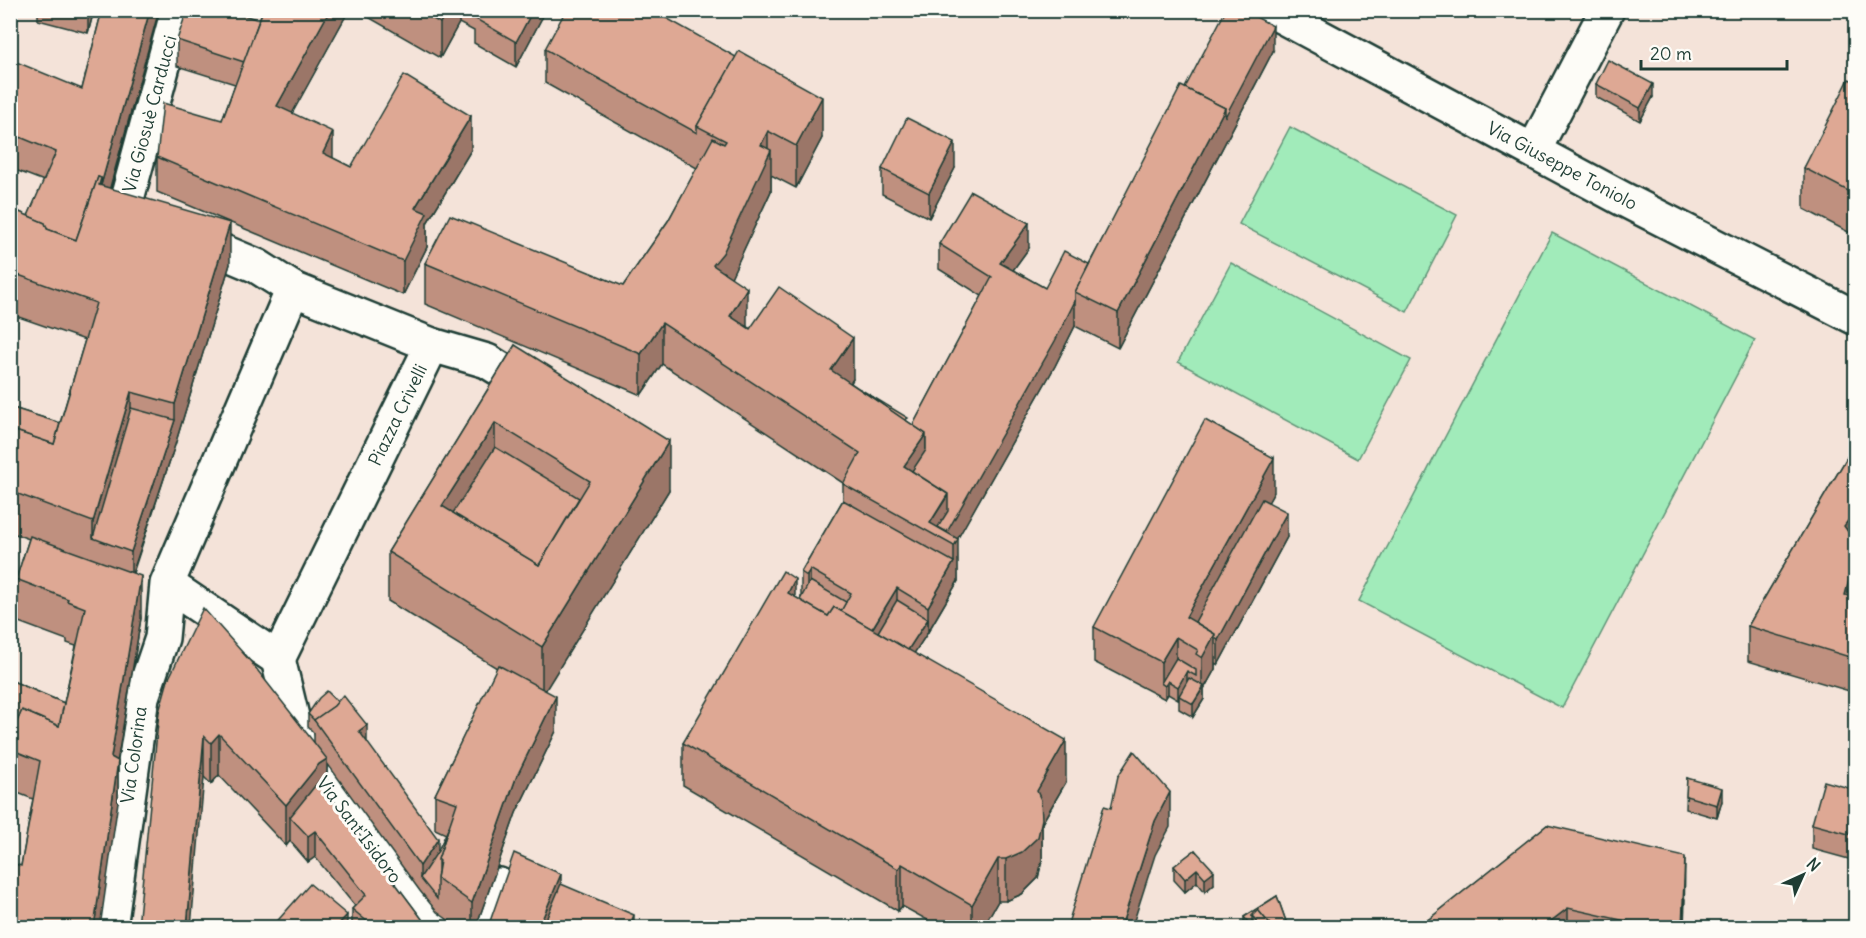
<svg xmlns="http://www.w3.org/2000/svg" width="1866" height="938" font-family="Delius,sans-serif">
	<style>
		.green { fill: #a1ebba; stroke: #609477; stroke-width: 1.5 }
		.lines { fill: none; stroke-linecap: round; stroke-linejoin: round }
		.street-casing { stroke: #1f3d34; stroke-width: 38 }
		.street { stroke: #fdfcf7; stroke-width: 33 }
		.wall { fill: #bf907f; stroke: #1f3d34; stroke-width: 1.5 }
		.shaded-wall { fill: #9b7668; stroke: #1f3d34; stroke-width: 1.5 }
		.building { fill: #dea894; stroke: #1f3d34; stroke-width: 1.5; fill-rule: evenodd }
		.labels { text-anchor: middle; stroke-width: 6; stroke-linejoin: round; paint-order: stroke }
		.street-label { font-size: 18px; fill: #1f3d34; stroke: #fdfcf7 }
	</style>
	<rect width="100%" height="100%" fill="#f4e3d9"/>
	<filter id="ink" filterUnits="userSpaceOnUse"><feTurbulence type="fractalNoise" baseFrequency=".0167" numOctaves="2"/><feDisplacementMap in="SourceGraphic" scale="12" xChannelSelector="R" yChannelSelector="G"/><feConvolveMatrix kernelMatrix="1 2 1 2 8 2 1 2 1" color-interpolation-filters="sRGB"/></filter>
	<g filter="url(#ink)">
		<g class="green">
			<path d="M1290,127L1457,215L1407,312L1239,224Z"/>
			<path d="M1552,233L1755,340L1562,708L1359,601Z"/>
			<path d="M1231,263L1411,360L1358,459L1178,362Z"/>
		</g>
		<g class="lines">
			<defs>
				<g id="street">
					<path d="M178,10L124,210L257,266L293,289"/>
					<path d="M1270,10L1621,198L1856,318"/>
					<path d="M1534,150L1607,10"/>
					<path d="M432,345L487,361L539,393"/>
					<path d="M278,659L301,754L432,928"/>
					<path d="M110,928L142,697L162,638L167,584L293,289L432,345L278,659L167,584"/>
					<path d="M481,928L499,885"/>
				</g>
			</defs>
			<use href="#street" class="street-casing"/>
			<use href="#street" class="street"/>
		</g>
		<g class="wall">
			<path d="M38,10H94L88,33L38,20Z"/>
			<path d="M102,10H159L110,189L230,264L175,445L133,573L141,618L118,760V802L21,866L33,799L10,790V680L64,703L76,646L67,643V640L16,621V579L29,539L10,532V407L60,423L85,340L10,314V208L28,216L44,181L10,168V74L82,89Z"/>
			<path d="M263,10H349L292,113L333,158L351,167L471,150L427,223V247L403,295L157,192V157L222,120L235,84L177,66V40L259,20Z"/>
			<path d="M356,10H546L516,67L474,43V31L459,23L440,58Z"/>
			<path d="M545,49L822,138L796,188L771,175V191L731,277L747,327L853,379L851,383L913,425L982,296L939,269V244L1029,248L1013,270L1045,288L1089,264L1185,88L1273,51L1118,348L1075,326L1055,366L957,539L958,581L928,632L914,653L1066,782L1042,823V860L1038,878L1022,894L1006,901H998L983,927H940L902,906L898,911L683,785V743L795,597L800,600L801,597V572L843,500V483L662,364L641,395L425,304V263L623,286L668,221L697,168L545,83Z"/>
			<path d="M1856,82V236L1804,209V168Z"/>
			<path d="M1596,84L1653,97L1640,121L1596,97Z"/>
			<path d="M955,168L929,218L882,194V169Z"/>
			<path d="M515,345L669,490L545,690L556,731L516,813L476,927H458L437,912L420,891L327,763V792L428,927H352V909L355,906L315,857L308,862L290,841L286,846L219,775L211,784L204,777L159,712L314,742V733L308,727V714L367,743L438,851L446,834L435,829V795L497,668L388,601V552Z"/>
			<path d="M1856,442V589L1853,597L1856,598V693L1748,661V626Z"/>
			<path d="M1274,492L1268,502L1287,537L1218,665L1215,663V669L1204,689V699L1193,717L1179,709V699L1178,700L1168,694L1165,699L1094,662V627Z"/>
			<path d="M1687,778L1722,801L1717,818L1686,809Z"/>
			<path d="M1856,790V861L1812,849V824Z"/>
			<path d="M1547,825L1685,899L1684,927H1419Z"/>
			<path d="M1195,850L1214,884L1205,892L1197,882L1185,892L1174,880V866Z"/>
			<path d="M1277,896L1288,927H1244V917Z"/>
		</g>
		<g class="shaded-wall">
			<path d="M88,10H94L88,33Z"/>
			<path d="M150,10H159L101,220V185Z"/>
			<path d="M330,10H349L277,141V106Z"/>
			<path d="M447,10H459V23L440,58V23Z"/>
			<path d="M533,10H546L516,67V42Z"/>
			<path d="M1273,26V51L1118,348V313L1225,108Z"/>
			<path d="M1653,84V97L1640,121V108Z"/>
			<path d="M822,97V138L796,188V146Z"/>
			<path d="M471,116V150L427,223V247L403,295V261L415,208Z"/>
			<path d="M768,131V157L771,150V191L723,295L713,265L761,145Z"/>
			<path d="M333,132V167L323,153Z"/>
			<path d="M955,142V168L929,218V193Z"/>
			<path d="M230,223V264L175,445L131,577V552L175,420V404Z"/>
			<path d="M1029,223V248L1000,288V263Z"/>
			<path d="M747,288V329L730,316Z"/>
			<path d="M1075,301V326L1055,366L954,545L930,523Z"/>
			<path d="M662,323V364L641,395V354Z"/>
			<path d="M853,338V379L838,402L831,370Z"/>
			<path d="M131,392V433L93,538V522Z"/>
			<path d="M495,423V473L454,537L442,506Z"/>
			<path d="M926,434V475L916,490L904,466Z"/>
			<path d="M669,441V490L542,696V647Z"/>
			<path d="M1274,458V492L1199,628L1186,617Z"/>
			<path d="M1856,510V544L1844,526Z"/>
			<path d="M1287,512V537L1218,665V640Z"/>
			<path d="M958,539V581L928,632V607L954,562V546Z"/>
			<path d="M1856,554V589L1845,629V595Z"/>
			<path d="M810,569V595L807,601V576Z"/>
			<path d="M141,576V618L111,799V757Z"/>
			<path d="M795,579V620L788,593Z"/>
			<path d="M897,588V613L871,656L865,641Z"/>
			<path d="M928,619V632L895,683V670Z"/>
			<path d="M1215,634V669L1204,689V699L1193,717V704L1202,690V658Z"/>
			<path d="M1176,637V672L1168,681V694L1165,699V686L1161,683V662Z"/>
			<path d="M1187,671V684L1179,696L1178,700V687Z"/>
			<path d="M556,696V731L516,813L476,927H472V903L516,778Z"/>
			<path d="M367,725V750L359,731Z"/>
			<path d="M219,734V775L211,784V743Z"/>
			<path d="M204,736V777L191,927H187Z"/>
			<path d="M1066,740V782L1042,823V860L1038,878L1022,894L1006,901V859L1037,791Z"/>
			<path d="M327,759V801L290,817V841L286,846V805L319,764Z"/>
			<path d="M118,761V802L100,927H94Z"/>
			<path d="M1722,788V801L1717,818V805Z"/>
			<path d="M1170,792V827L1155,855L1132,927H1121L1155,821Z"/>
			<path d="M315,831V857L308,862V836Z"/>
			<path d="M438,839V864L420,878V866Z"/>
			<path d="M1685,857L1684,927H1682Z"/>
			<path d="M998,859V901L983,927H972V905Z"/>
			<path d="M902,864V906L898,911V869Z"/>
			<path d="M1197,869V882L1185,892V879Z"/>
			<path d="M1214,871V884L1205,892V878Z"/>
			<path d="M561,874V909L554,927H539Z"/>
			<path d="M1568,908V927H1543Z"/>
			<path d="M347,915V927H336Z"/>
			<path d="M634,915V927H629Z"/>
		</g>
		<g class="building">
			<path d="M102,10H150L101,185V178L98,177L76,240L47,229L45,223L28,216L56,152L10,133V74L14,61L82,89Z"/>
			<path d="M187,10H228L259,20L244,62L177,40Z"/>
			<path d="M263,10H330L277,106L333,132L323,153L351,167L404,75L471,116L415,208L427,213L403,261L157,157L163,103L222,120Z"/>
			<path d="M417,10H447L440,23Z"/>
			<path d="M478,10H533L516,42L474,18Z"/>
			<path d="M566,10H652L736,57L697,126V133L545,49Z"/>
			<path d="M1226,10H1243L1273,26L1225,117V108L1185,88Z"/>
			<path d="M739,51L822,97L796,146L768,131L761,145L771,150L723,253L713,265L747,288L730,316L750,329L779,287L853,338L831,370L926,434L904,466L948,494L930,523L958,539L954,546L843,484L860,453L662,323L641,354L425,263L450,215L623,286L668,221L713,138L724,144L726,141L697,126Z"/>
			<path d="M1608,60L1653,84L1640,108L1596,84Z"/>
			<path d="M1849,79L1856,82V195L1804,168Z"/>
			<path d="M1181,86L1225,108L1118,313L1075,292Z"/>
			<path d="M907,118L955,142L929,193L882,169Z"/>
			<path d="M98,177L101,178L99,185L230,223L175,404L131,392L93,522L10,491V429L54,444L96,303L10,272V208L45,223L47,229L76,240Z"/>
			<path d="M971,191L1029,223L1000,263L1045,288L1064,251L1089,264L1075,292V301L1055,341L947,532L938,527L948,511V494L912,471L926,450V434L913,425L992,277L939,244Z"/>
			<path d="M515,345L669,441L542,647L388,552ZM495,423L590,481L539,565L442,506Z"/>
			<path d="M860,389L908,418L905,420Z"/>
			<path d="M10,407L60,423L54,444L10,429Z"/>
			<path d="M131,408L175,420L131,552L93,538Z"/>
			<path d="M1205,420L1274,458L1186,617L1215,634L1202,658L1196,654L1198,650L1176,637L1161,662L1094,627Z"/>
			<path d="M1856,442V510L1844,526L1856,543V554L1845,595L1856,598V659L1748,626Z"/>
			<path d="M495,447L579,498L539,565L453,513Z"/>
			<path d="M1262,499L1287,512L1218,640L1215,638V634L1195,622Z"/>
			<path d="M843,500L954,562L928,607L897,588L872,629L841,611L851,593L810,569L807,576L801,572Z"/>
			<path d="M30,536L141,576L111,757L118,761L94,927H10V862L21,866L40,761L10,749V737L22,710L59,726L85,608L67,601L68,599L16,579Z"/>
			<path d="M783,571L795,579L788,593L828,616L834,607L1066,740L1037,791L1041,800L1042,819L1038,837L1022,852L1006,859H998L972,905L902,864L898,869L683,743Z"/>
			<path d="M810,581L846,602L841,611L834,607L828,616L800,600Z"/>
			<path d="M897,600L928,619L908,650L878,632Z"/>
			<path d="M203,608L251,662L327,759L319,764L286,805L219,734L211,743L204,736L187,927H138L159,712L168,680Z"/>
			<path d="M1176,658L1196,670V676L1187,671L1178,687L1168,681L1165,686L1161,683Z"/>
			<path d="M498,665L556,696L516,778L472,903L437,878L440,861L438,859L457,803L435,795Z"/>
			<path d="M1189,678L1204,686L1193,704L1179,696Z"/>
			<path d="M10,680L64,703L59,726L22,710L10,737Z"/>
			<path d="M327,691L338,702L334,706L314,720L316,722L308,714L319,698Z"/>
			<path d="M343,695L367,725L359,731L438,839L420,866L314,720L334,706Z"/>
			<path d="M1134,751L1170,792L1155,821L1121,927H1067L1104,806L1111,808L1118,776Z"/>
			<path d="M1687,778L1722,788L1717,805L1686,796Z"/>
			<path d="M319,781L428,927H374L352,909L366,895L315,831L308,836L290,817Z"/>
			<path d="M1824,781L1856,790V836L1812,824Z"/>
			<path d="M1547,825L1685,857L1682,927H1652L1568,908L1543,927H1419Z"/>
			<path d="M448,829L438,859V871L437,878V899L420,878L438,851Z"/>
			<path d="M1195,850L1214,871L1205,878L1197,869L1185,879L1174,866Z"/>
			<path d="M514,853L561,874L539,927H488Z"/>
			<path d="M310,884L347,915L336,927H272Z"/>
			<path d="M561,884L634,915L629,927H543Z"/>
			<path d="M1277,896L1288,927H1272L1258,910L1252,916V925L1251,926L1244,917Z"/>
			<path d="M1258,910L1272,927H1249L1257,921L1252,916Z"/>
		</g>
	</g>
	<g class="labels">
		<g class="street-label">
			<text transform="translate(150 114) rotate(-75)" y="6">Via Giosuè Carducci</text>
			<text transform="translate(1562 166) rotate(28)" y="6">Via Giuseppe Toniolo</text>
			<text transform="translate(398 415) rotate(-64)" y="6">Piazza Crivelli</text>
			<text transform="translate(134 755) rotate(-82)" y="6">Via Colorina</text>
			<text transform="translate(359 830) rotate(53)" y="6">Via Sant'Isidoro</text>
		</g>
	</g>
	<rect width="1866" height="938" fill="none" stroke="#fdfcf7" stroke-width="36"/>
	<rect x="18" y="18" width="1830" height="902" fill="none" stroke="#1f3d34" stroke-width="2" filter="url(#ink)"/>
	<g transform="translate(1803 875) rotate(45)" stroke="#fdfcf7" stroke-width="4.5" paint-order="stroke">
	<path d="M0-4.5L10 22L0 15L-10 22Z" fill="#1f3d34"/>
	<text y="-9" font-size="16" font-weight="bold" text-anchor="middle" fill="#1f3d34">N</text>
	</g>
	<path d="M1641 60v9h146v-9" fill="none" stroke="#1f3d34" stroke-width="3"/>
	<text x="1650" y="60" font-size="18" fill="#1f3d34" stroke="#fdfcf7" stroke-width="4.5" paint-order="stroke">20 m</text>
</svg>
